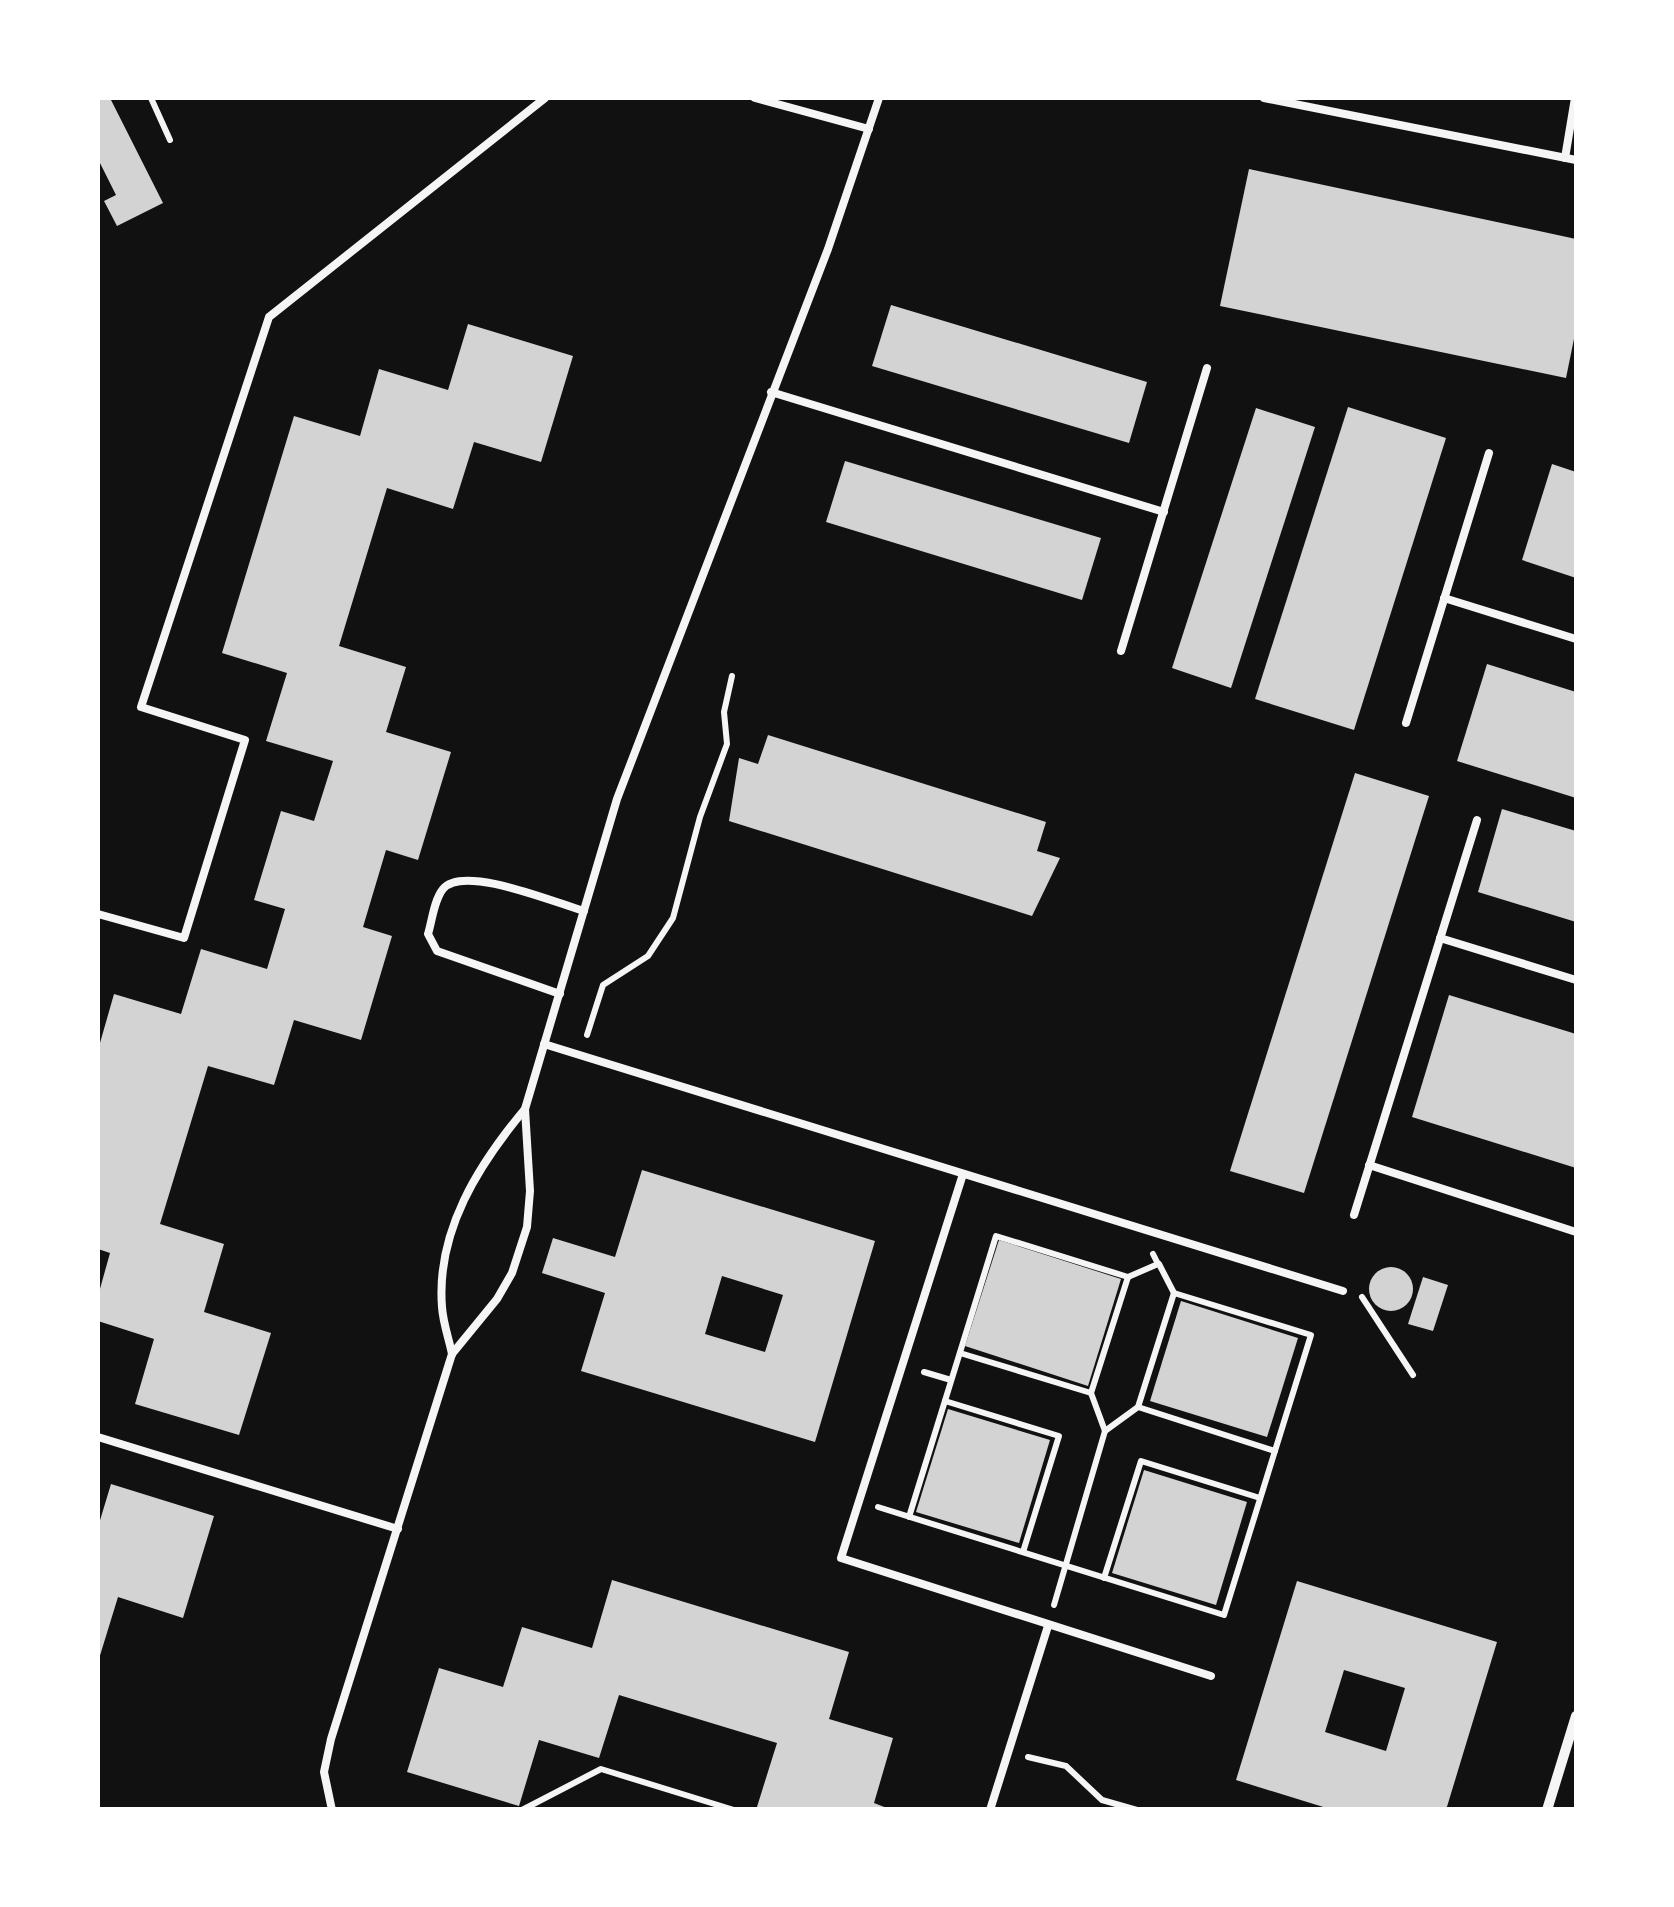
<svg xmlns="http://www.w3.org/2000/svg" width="1674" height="1907" font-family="'Roboto Condensed',sans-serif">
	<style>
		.building { fill: #d3d3d3; fill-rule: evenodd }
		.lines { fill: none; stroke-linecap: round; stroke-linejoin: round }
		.path { stroke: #f5f5f5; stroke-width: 6 }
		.service { stroke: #f5f5f5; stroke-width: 8 }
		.minor { stroke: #f5f5f5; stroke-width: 10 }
	</style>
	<rect width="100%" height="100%" fill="#111"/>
	<g class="building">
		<path d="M98,98H110L163,203L117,226L104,201L116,195L100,163L98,164Z"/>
		<path d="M1249,169L1576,239V329L1566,378L1220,306Z"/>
		<path d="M891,305L1147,382L1129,443L872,366Z"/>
		<path d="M468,324L573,356L541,462L474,442L453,509L387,488L339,646L406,667L386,732L451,752L418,860L386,850L363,927L392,936L361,1040L294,1020L274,1085L208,1066L160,1224L224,1244L204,1312L271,1333L239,1435L135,1404L154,1339L98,1321V1296L110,1253L98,1249V1050L114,994L181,1014L201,949L267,969L285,909L254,900L281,811L314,821L333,761L266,741L287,673L222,653L294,416L360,436L379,369L448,390Z"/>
		<path d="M1348,407L1446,438L1354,730L1255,699Z"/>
		<path d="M1256,408L1315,427L1231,688L1172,668Z"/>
		<path d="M845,461L1101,538L1082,600L826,522Z"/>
		<path d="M1552,464L1576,472V578L1522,560Z"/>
		<path d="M1487,664L1576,692V798L1457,761Z"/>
		<path d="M768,735L1046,822L1037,851L1060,858L1032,916L729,821L739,758L758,764Z"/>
		<path d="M1355,773L1429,796L1304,1193L1230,1171Z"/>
		<path d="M1502,809L1576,831V922L1478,892Z"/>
		<path d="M1449,995L1576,1034V1168L1412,1117Z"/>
		<path d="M642,1170L875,1241L815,1442L581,1371L605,1293L542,1273L553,1238L615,1257ZM722,1276L783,1295L765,1352L705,1334Z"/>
		<path d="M999,1240L1121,1279L1088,1386L965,1346Z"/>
		<circle cx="1391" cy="1289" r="22"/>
		<path d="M1423,1277L1448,1285L1433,1331L1408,1324Z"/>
		<path d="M1181,1301L1298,1338L1267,1437L1150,1401Z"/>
		<path d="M948,1409L1050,1440L1019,1543L916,1512Z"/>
		<path d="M1144,1470L1247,1502L1216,1605L1112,1573Z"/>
		<path d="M111,1484L214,1516L183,1618L118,1597L98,1662V1527Z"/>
		<path d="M612,1580L849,1652L829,1719L893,1738L874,1803L892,1810H756L777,1743L619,1695L599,1758L539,1740L519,1806L407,1772L439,1668L503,1687L522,1627L592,1648Z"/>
		<path d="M1297,1581L1497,1642L1446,1810H1333L1236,1780ZM1344,1670L1405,1688L1386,1751L1325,1732Z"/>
	</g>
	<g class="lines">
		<g class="path">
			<path d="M151,98L170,140"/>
			<path d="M587,1035L603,985L648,956L673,918L700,817L727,744L724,712L732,676"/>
			<path d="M1159,1264L1174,1293"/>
			<path d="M1128,1277L1158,1264L1153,1254"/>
			<path d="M1362,1297L1413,1375"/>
			<path d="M960,1353L1091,1393"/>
			<path d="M924,1372L951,1380"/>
			<path d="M945,1401L1059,1436L1023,1552"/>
			<path d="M1138,1407L1275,1451"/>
			<path d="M878,1507L1224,1615L1311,1335L1174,1293L1138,1407L1105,1431"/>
			<path d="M909,1517L996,1236L1128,1277L1091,1393L1105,1431L1054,1605"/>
			<path d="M1104,1578L1141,1461L1260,1498"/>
			<path d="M1028,1757L1066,1766L1102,1800L1137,1810"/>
			<path d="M522,1810L601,1769L734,1810"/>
		</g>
		<g class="service">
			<path d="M755,98L869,129"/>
			<path d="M1264,98L1576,160"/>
			<path d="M1565,158L1575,98"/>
			<path d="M771,392L1164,512"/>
			<path d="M1444,598L1576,639"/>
			<path d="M1121,651L1207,368"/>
			<path d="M1406,723L1489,453"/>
			<path d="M98,914L184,938L245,740L141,707L269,317L545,98"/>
			<path d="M1440,938L1576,980"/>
			<path d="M560,994L437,951L428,934C432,921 434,900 443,889C463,864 556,903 584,911"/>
			<path d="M544,1044L1343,1291"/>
			<path d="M1369,1165L1576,1232"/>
			<path d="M963,1174L841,1558L1211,1676"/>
			<path d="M1354,1215L1477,820"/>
			<path d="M452,1354C449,1339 443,1323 442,1307C436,1231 479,1164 525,1109"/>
			<path d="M98,1437L398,1529"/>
			<path d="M332,1810L324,1772L331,1739L452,1354L497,1299L512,1273L527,1227L530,1191L525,1109L617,799L828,249L879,98"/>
			<path d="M990,1810L1048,1626"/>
		</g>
		<path class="minor" d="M1547,1810L1576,1716"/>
	</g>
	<rect width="1674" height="1907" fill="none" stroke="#ffffff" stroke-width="200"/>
</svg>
